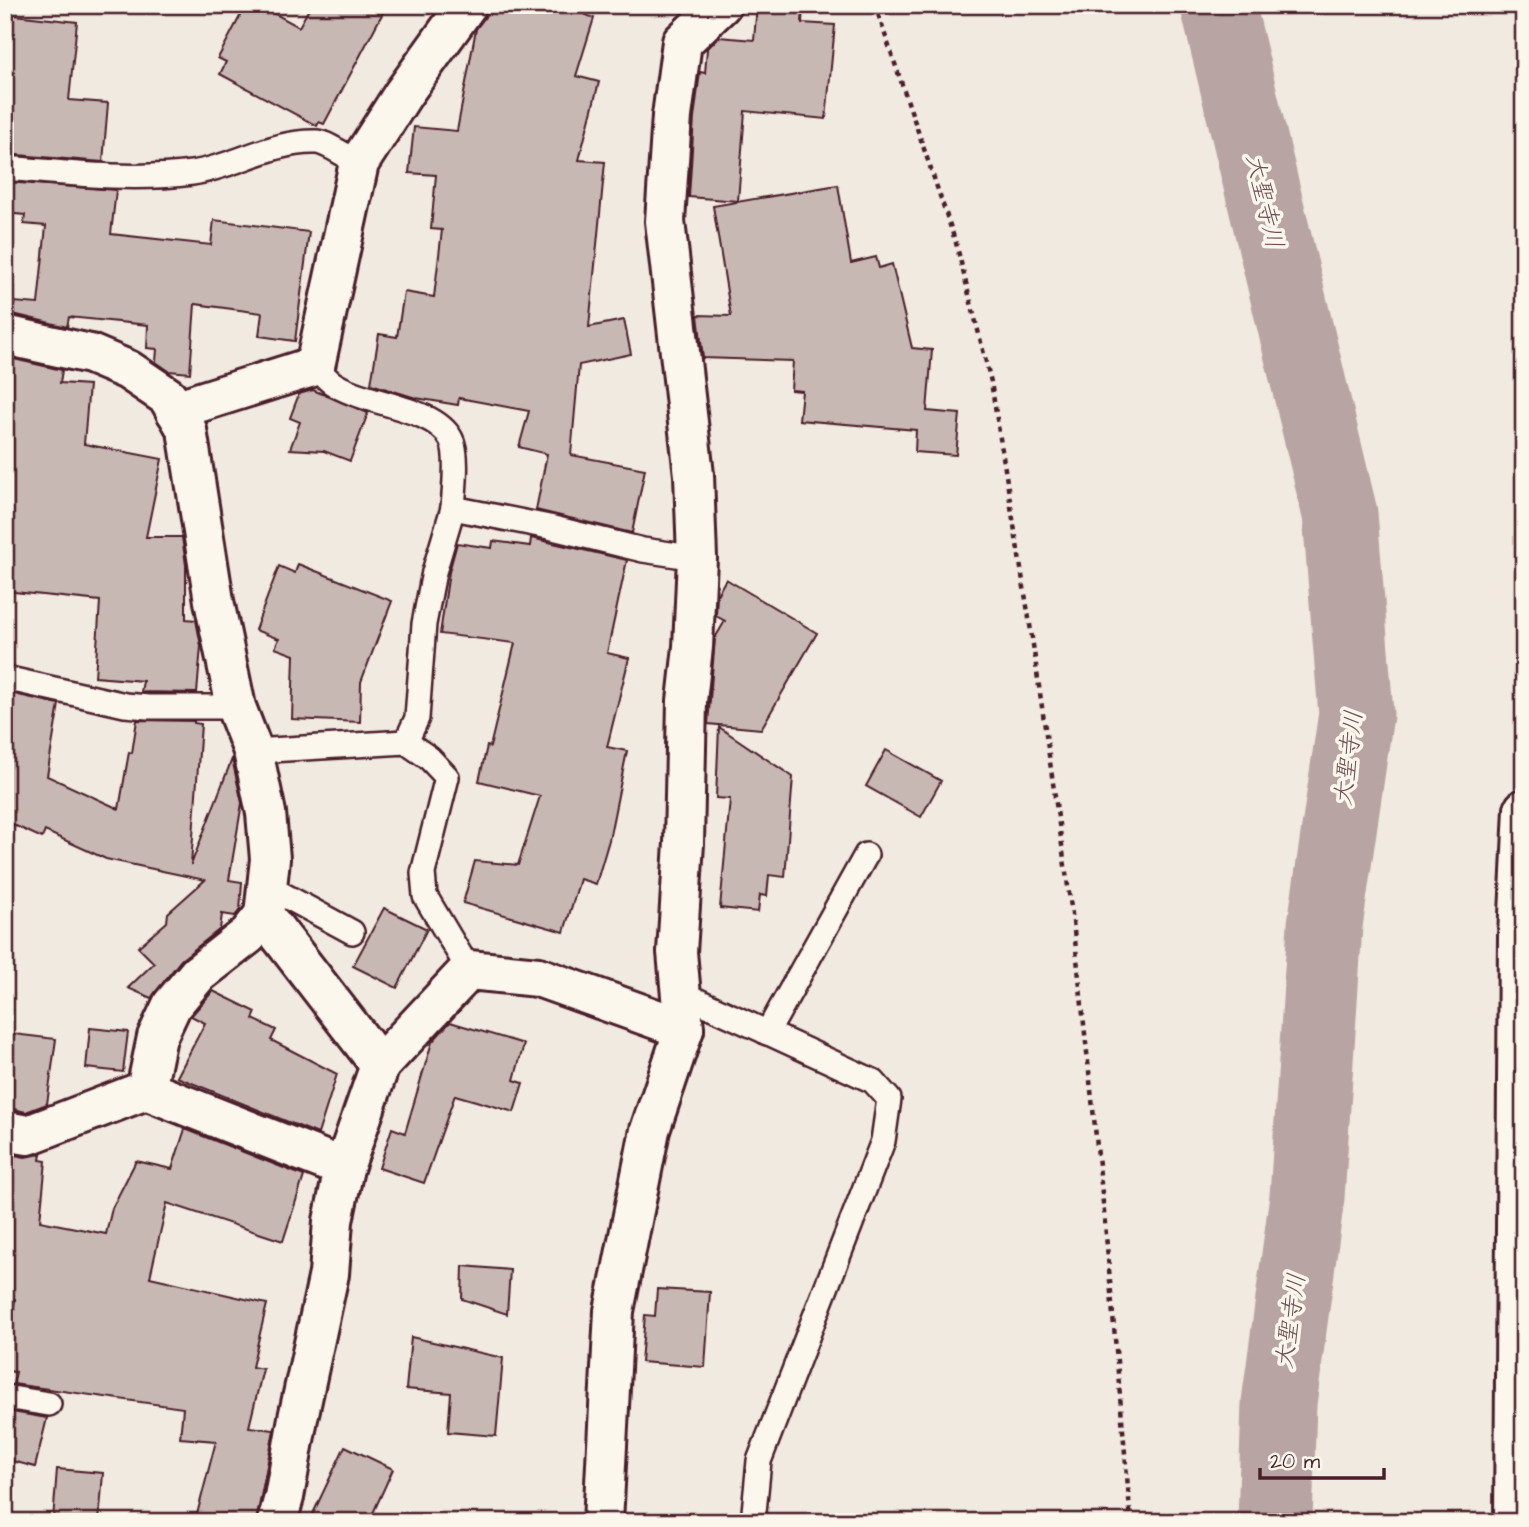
<svg xmlns="http://www.w3.org/2000/svg" width="1529" height="1527" font-family="'Architects Daughter','Klee One',sans-serif">
	<style>
		.lines { fill: none; stroke-linecap: round; stroke-linejoin: round }
		.river { stroke: #b8a4a2; stroke-width: 75 }
		.building { fill: #c8b8b3; stroke: #4a1f2b; stroke-width: 2 }
		.lane-casing { stroke: #4a1f2b; stroke-width: 28 }
		.street-casing { stroke: #4a1f2b; stroke-width: 44 }
		.highway-casing { stroke: #4a1f2b; stroke-width: 44 }
		.path { stroke: #4a1f2b; stroke-width: 4.5; stroke-dasharray: 5 5; stroke-linecap: butt }
		.lane { stroke: #fbf7ec; stroke-width: 23 }
		.street { stroke: #fbf7ec; stroke-width: 38 }
		.highway { stroke: #fbf7ec; stroke-width: 38 }
		.labels { text-anchor: middle; stroke-width: 7; stroke-linejoin: round; paint-order: stroke }
		.water-label { font-size: 24px; font-style: italic; fill: #704e55; stroke: #fbf7ec }
	</style>
	<rect width="100%" height="100%" fill="#f0eae0"/>
	<filter id="ink" filterUnits="userSpaceOnUse"><feTurbulence type="fractalNoise" baseFrequency=".0143" numOctaves="2"/><feDisplacementMap in="SourceGraphic" scale="14" xChannelSelector="R" yChannelSelector="G"/><feConvolveMatrix kernelMatrix="1 2 1 2 8 2 1 2 1" color-interpolation-filters="sRGB"/></filter>
	<g filter="url(#ink)">
		<g class="lines">
			<path class="river" d="M1218,5L1340,514L1356,714L1325,925L1307,1197L1279,1403L1275,1522"/>
		</g>
		<g class="building">
			<path d="M246,5H259L299,27L311,5H387L324,124L319,122L317,126L220,74L226,62L218,58Z"/>
			<path d="M489,5H562L594,18L576,76L599,82L579,160L605,162L589,327L624,320L631,354L579,365L571,455L645,469L632,533L536,510L547,454L519,447L529,411L459,398L458,405L416,398L371,384L379,334L397,337L404,292L434,297L442,230L431,229L436,175L409,173L414,127L457,131L476,29L485,17Z"/>
			<path d="M757,5H803L802,23L835,25L826,119L745,111L738,201L689,197L694,118L700,72L705,73L707,49L719,37L754,40Z"/>
			<path d="M5,14L77,22L69,100L108,103L103,162L5,154Z"/>
			<path d="M5,182L116,190L111,234L211,245L214,220L309,232L295,341L259,336L262,313L195,304L190,373L169,371L156,362L157,349L147,348L148,325L69,317L67,327L13,314L14,302L38,304L46,226L24,224L25,215L5,213Z"/>
			<path d="M838,185L851,263L876,257L879,268L892,264L912,348L932,350L927,411L960,414L956,455L915,452L916,430L799,420L802,391L791,390L793,361L703,358L698,315L731,316L713,206Z"/>
			<path d="M9,358L62,370L60,383L89,385L84,444L162,459L146,537H182L186,565V619L196,620L201,646L197,693L141,692L143,681L95,677L100,601L5,591V369H8Z"/>
			<path d="M313,390L368,413L350,461L324,451L290,449L300,422L290,418L299,394Z"/>
			<path d="M531,538L627,560L607,653L629,658L607,747L627,751L609,840L596,884L580,879L564,932L463,903L475,861L518,865L540,796L479,781L487,746L490,747L515,643L440,634L449,572L457,543L492,548L493,541L530,546Z"/>
			<path d="M298,564L392,601L361,682L360,722L292,719L294,655L275,648L279,639L255,630L279,566L295,573Z"/>
			<path d="M726,579L817,633L761,729L708,724L715,638L725,621L716,616L717,595Z"/>
			<path d="M5,692L59,704L47,776L119,809L129,752L132,753L137,720L194,721V723L201,724L191,865L232,759L242,803L229,880L242,882L240,910L235,916L222,914L220,929L181,960L151,998L128,988L154,963L138,947L167,922L168,913L205,880L106,859L45,831L42,838L5,821Z"/>
			<path d="M719,727L793,777L785,877L769,875L767,896L760,895L758,912L720,908L730,799L716,798Z"/>
			<path d="M886,750L941,781L921,817L866,786Z"/>
			<path d="M384,908L427,929L397,988L353,966Z"/>
			<path d="M213,991L256,1012L253,1019L276,1030L271,1040L337,1074L318,1134L177,1077L205,1023L191,1016Z"/>
			<path d="M450,1022L524,1044L514,1080L523,1083L514,1112L455,1095L424,1183L379,1168L392,1128L405,1133L432,1042Z"/>
			<path d="M90,1028L128,1032L123,1072L86,1068Z"/>
			<path d="M5,1033L56,1039L47,1104L26,1112L5,1107Z"/>
			<path d="M185,1129L304,1176L283,1241L167,1203L150,1277L267,1304L252,1367L263,1369L249,1427L274,1430L256,1522H195L216,1441L180,1438L183,1408L13,1384L16,1372L5,1371L15,1299L5,1297V1189L9,1154L25,1157L41,1154L40,1160L46,1161L40,1221L106,1234L112,1208L136,1161L172,1169Z"/>
			<path d="M463,1266L510,1270L507,1314L462,1299Z"/>
			<path d="M657,1289L710,1292L705,1367L641,1362L645,1315L655,1316Z"/>
			<path d="M411,1337L503,1358L496,1436L448,1432L451,1393L406,1389Z"/>
			<path d="M6,1411L47,1418L35,1467L5,1459Z"/>
			<path d="M345,1446L393,1469L369,1522H309Z"/>
			<path d="M57,1469L103,1473L99,1522L53,1520Z"/>
		</g>
		<g class="lines">
			<defs>
				<g id="lane">
					<path d="M5,168C66,173 131,181 192,173C234,167 274,140 317,142C327,143 349,158 359,163"/>
					<path d="M315,366C320,371 325,377 331,382C361,404 434,406 451,439C459,453 454,492 453,508L549,527L643,550L697,558"/>
					<path d="M5,678L125,705L148,707H236"/>
					<path d="M406,742L417,718L424,624L434,572L453,508"/>
					<path d="M253,751L406,742L429,758L447,777L423,873L425,896L469,970"/>
					<path d="M267,886L352,932"/>
					<path d="M681,993L873,1081L889,1099L883,1141L759,1461L753,1522"/>
					<path d="M767,1033L866,855"/>
					<path d="M5,1397L49,1404"/>
				</g>
				<g id="street">
					<path d="M5,335L90,354L128,370L168,397L187,430L214,601L236,707L253,751L266,813L270,859L264,915L380,1065"/>
					<path d="M175,410L315,366L359,163L403,94L467,5"/>
					<path d="M146,1090L157,1037L172,1005L198,974L248,935L264,915"/>
					<path d="M5,1131L28,1135L146,1090L344,1168"/>
					<path d="M277,1522L284,1497L298,1418L329,1274L333,1221L344,1168L380,1065L469,970L538,977L684,1029"/>
					<path d="M603,1522L614,1311L650,1130L684,1029L677,952L684,843L687,701L693,647L697,558L694,475L665,221L672,116L682,42L721,5"/>
				</g>
				<path id="highway" d="M1514,1522L1518,936L1524,809"/>
			</defs>
			<use href="#lane" class="lane-casing"/>
			<use href="#street" class="street-casing"/>
			<use href="#highway" class="highway-casing"/>
			<path class="path" d="M875,5L956,243L991,382L1031,631L1073,921L1104,1212L1131,1522"/>
			<use href="#lane" class="lane"/>
			<use href="#street" class="street"/>
			<use href="#highway" class="highway"/>
		</g>
	</g>
	<g class="labels">
		<g class="water-label">
			<text transform="translate(1265 201) rotate(77)" y="8">大聖寺川</text>
			<text transform="translate(1348 758) rotate(-83)" y="8">大聖寺川</text>
			<text transform="translate(1290 1321) rotate(-82)" y="8">大聖寺川</text>
		</g>
	</g>
	<rect width="1529" height="1527" fill="none" stroke="#fbf7ec" stroke-width="28"/>
	<rect x="14" y="14" width="1501" height="1499" fill="none" stroke="#4a1f2b" stroke-width="2.5" filter="url(#ink)"/>
	<path d="M1260 1468v10h124v-10" fill="none" stroke="#4a1f2b" stroke-width="3.5"/>
	<text x="1270" y="1468" font-size="21" fill="#4a1f2b" stroke="#fbf7ec" stroke-width="5" paint-order="stroke">20 m</text>
</svg>
